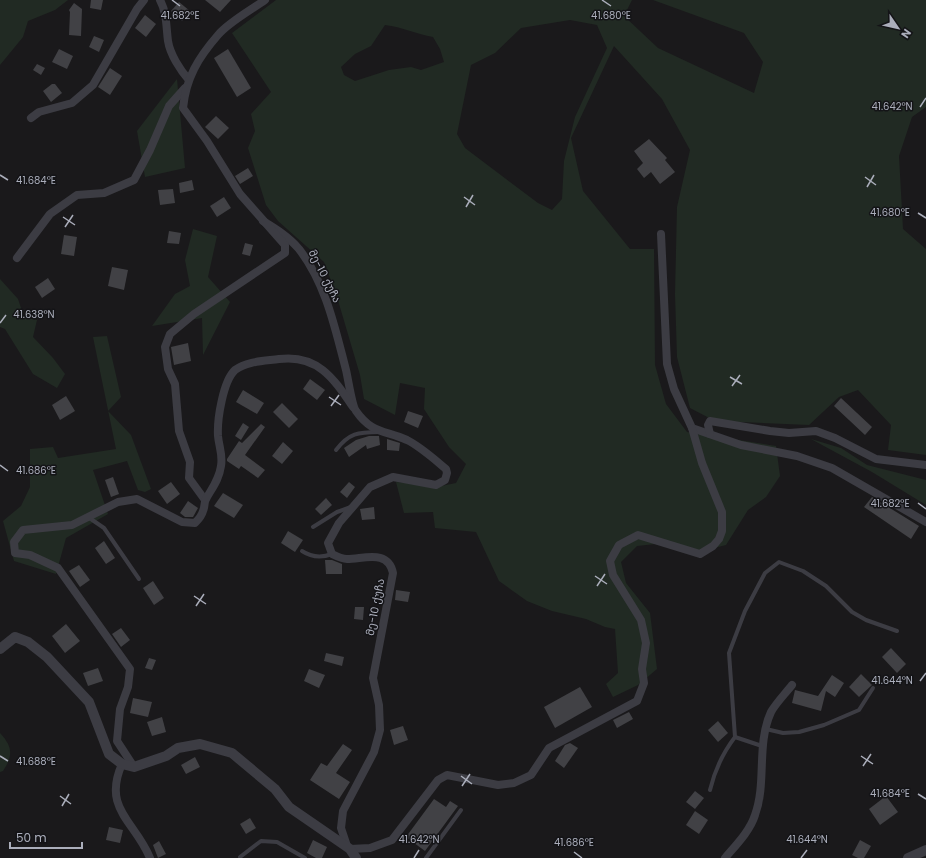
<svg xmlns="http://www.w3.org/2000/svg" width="926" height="858" font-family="Poppins,'Noto Sans Georgian',sans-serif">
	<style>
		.green { fill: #212a23; fill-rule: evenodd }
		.building { fill: #414145 }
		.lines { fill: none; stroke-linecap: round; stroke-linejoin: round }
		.service { stroke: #3c3c43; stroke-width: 4 }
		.minor { stroke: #3c3c43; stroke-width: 8 }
		.tertiary { stroke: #3c3c43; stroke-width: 10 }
		.ticks { fill: none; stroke: #abaebb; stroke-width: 1.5 }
		.labels { text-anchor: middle; stroke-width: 3; stroke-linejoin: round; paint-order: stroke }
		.street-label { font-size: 11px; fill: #abaebb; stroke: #141417 }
		.ticks-label { font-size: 10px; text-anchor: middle; fill: #abaebb; stroke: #141417; stroke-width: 3; stroke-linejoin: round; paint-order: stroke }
	</style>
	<rect width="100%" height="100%" fill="#1a191b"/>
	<g class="green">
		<path d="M0,0H68L55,10L28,21L23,37L0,65Z"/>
		<path d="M276,0H632L624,16L658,48L754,93L763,62L744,33L653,0H926V107L912,117L899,156L903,229L926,249V455L888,450L891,425L858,390L839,397L809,425L715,421L690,408L677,357L675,294L677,207L690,150L662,99L614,46L571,138L583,191L630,249H654L655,365L666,404L687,432L776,446L780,476L766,497L748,510L726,545L695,553L665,543L637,546L621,562L626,583L650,613L657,669L638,685L613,697L606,684L618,673L615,629L605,627L586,619L552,611L527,601L499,581L476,532L435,528L433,512L404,513L396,482L441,486L456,483L466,464L449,447L424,409L425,388L400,383L395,415L364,399L360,375L337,297L324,262L278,221L266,205L248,148L255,131L251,114L271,92L232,33ZM570,20L597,25L607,48L575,117L564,161L562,199L552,210L538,203L465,148L457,134L471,65L495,53L521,28ZM385,25C402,27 417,34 433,37L440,49L444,62L421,70L411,67L389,70L355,81L344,75L341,67L355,54L371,46Z"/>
		<path d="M177,79L185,168L145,177L137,131Z"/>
		<path d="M193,229L217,236L208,277L230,302L203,355L202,318L152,326L175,294L190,286L185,260Z"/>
		<path d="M0,279L18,299L24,317L37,320L33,337L53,358L65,374L57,388L33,374L5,329L0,327Z"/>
		<path d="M107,336L121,397L108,411L131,435L151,489L145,492L138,490L127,461L93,470L108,514L66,538L56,574L14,561L3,521L21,506L30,487V449L53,447L58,458L116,449L93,337Z"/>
		<path d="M811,439L841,448L867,465L926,480V505L872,472Z"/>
		<path d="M0,733C13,747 13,756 3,771L0,772Z"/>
	</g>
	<g class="building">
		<path d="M91,0H103L101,10L90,8Z"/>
		<path d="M205,0H231L220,12Z"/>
		<path d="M179,2L190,11L182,21L171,11Z"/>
		<path d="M74,3L82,9L81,36L69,35L70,12L69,10Z"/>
		<path d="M145,15L156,24L146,37L135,28Z"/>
		<path d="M94,36L104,40L99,52L89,47Z"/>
		<path d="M59,49L73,56L67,69L52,62Z"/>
		<path d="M228,49L251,88L237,97L214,58Z"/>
		<path d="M37,64L45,68L41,75L33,70Z"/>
		<path d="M110,68L122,76L110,95L98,87Z"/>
		<path d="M52,84H55L62,93L51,102L43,91Z"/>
		<path d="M216,116L229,128L218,139L205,127Z"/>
		<path d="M649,139L667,158L665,160L675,172L660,184L651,172L644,178L637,169L643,163L634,151Z"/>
		<path d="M248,168L253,176L240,184L235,176Z"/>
		<path d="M192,180L194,190L180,193L179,183Z"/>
		<path d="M173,189L175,203L160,205L158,190Z"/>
		<path d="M224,197L231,208L217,217L210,206Z"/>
		<path d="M169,231L181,233L179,244L167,243Z"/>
		<path d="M64,235L77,237L74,256L61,254Z"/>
		<path d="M245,243L253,245L250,256L242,254Z"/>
		<path d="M112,267L128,270L124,290L108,286Z"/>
		<path d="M48,278L55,289L42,298L35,287Z"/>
		<path d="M188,343L191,361L174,365L171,347Z"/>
		<path d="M310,379L325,390L317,400L303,389Z"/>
		<path d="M243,390L264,403L257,414L236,402Z"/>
		<path d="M66,396L75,411L60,420L52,405Z"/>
		<path d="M841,398L872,427L865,435L834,406Z"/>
		<path d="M282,403L298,419L289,428L273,412Z"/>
		<path d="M408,411L423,416L418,428L404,422Z"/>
		<path d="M243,423L249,427L241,440L235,436Z"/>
		<path d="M261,424L265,427L245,455L265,470L258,478L241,466L239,469L227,461V459L239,441L242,443Z"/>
		<path d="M369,436H379L380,445L367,449L366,445L349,457L344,448L356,440Z"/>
		<path d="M387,439L400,443L399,451L387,450Z"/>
		<path d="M283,442L293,451L282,464L272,456Z"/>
		<path d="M113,477L119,494L111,497L105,480Z"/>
		<path d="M171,482L180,494L167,504L158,491Z"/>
		<path d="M349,482L355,487L347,498L340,492Z"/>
		<path d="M223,493L243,505L234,518L214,506Z"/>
		<path d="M872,497L919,526L911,539L864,507Z"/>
		<path d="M326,498L332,505L321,515L315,509Z"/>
		<path d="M188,501L198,508L193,517H185L180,513Z"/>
		<path d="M374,507L375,519L362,520L360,509Z"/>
		<path d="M288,531L303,540L295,552L281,543Z"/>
		<path d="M104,541L115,558L106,564L95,548Z"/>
		<path d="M325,560H332L342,564V574H326Z"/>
		<path d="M79,565L90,580L80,587L69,571Z"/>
		<path d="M153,581L164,598L154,605L143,588Z"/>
		<path d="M396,590L410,592L408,602L395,600Z"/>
		<path d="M355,607H364L363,620L354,619Z"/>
		<path d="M66,624L80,641L65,653L52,636Z"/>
		<path d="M121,628L130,640L121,647L112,634Z"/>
		<path d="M891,648L906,664L897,673L882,657Z"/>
		<path d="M326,653L344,657L342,666L324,661Z"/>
		<path d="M149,658L156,660L152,670L145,668Z"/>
		<path d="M98,668L103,681L88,686L83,673Z"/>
		<path d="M309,669L325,675L319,688L304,681Z"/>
		<path d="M861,674L872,685L859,697L849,687Z"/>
		<path d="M832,675L844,683L835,697L826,691L821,711L792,703L795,690L818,696Z"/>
		<path d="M580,687L592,707L555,728L544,707Z"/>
		<path d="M133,698L152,702L148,717L130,713Z"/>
		<path d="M629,712L633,719L617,728L613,720Z"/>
		<path d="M162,717L166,732L152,736L147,722Z"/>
		<path d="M718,721L728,733L718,742L708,730Z"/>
		<path d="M403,726L408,740L394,745L390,730Z"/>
		<path d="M570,743L578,748L564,768L555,761L565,745Z"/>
		<path d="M343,744L352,750L336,773L350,782L339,799L310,780L321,763L327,766Z"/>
		<path d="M195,757L200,767L186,774L181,765Z"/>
		<path d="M695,791L704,798L695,809L686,802Z"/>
		<path d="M886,796L898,812L880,825L869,809Z"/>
		<path d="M434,799L446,807L450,801L458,806L425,851L406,837Z"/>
		<path d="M695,811L708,820L699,834L686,825Z"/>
		<path d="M250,818L256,828L246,834L240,824Z"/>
		<path d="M109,827L123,830L120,843L106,840Z"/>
		<path d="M313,840L327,847L322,858H316L307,853Z"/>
		<path d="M860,840L871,846L864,858H858L852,855Z"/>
		<path d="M159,841L166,854L158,858L153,845Z"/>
	</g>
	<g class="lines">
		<g class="service">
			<path d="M336,450C349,433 358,432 379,432"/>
			<path d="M88,517L104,528L139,579"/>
			<path d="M313,527L337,512L351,507"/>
			<path d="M302,551C311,557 321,558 332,554"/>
			<path d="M766,729L783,733L799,732L824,725L859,710L873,688"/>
			<path d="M735,737L729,653L745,611L765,573L779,562L803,571L826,586L852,612L866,620L897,631"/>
			<path d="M710,790C715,769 722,754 735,737L762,746"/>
			<path d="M240,857L261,841L277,842L305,858"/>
			<path d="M426,858L461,810"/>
		</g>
		<g class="minor">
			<path d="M160,0C167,13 166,26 168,41C170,54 180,70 189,80"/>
			<path d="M31,118L39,112L72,103L93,85L137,9L144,0"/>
			<path d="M263,221C276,229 289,237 299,249C326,284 335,328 346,370C348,378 352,406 356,411C372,434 385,430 407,440C421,447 434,459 446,469L447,473L445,480L436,485L393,477L370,487L339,523L328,543L332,554C336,556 342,559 347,559C364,559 388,549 393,573L373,678L379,705L380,730L374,752L343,811L341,828L347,846"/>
			<path d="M661,234L667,364L674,389L692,428L741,445L797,456L832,468L926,522"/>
			<path d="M17,258L50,214L77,195L104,193L134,180L150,150L169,106L185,88"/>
			<path d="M710,434L708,425L710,421L770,431L789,433L816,431L835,438L876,459L926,465"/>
			<path d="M205,500L189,478L190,462L179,431L175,384L168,369L165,347L170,334L194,314L285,253V245L240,194L207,141L183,108C186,78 198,58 218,35C229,22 251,10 265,0"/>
			<path d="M122,764C102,809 135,821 150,858"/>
			<path d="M134,767L117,741L120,709L128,687L130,669L58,568L30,555L15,553L14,542L23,530L72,525L118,502L137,499L182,522L195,523C198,520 202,515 203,511C205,507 204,502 206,499C212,488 219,480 221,466C223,455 219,447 218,436C217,420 223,381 235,370C247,361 265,361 279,359C318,354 334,379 353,407"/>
			<path d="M350,849L370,848L392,840L438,780L447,775L498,785L514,783L531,775L549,748L637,701L644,683L642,669L646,643L641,620L613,575L610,561L619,545L638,535L700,554L713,546L719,539L722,531V512L702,463L692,428"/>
			<path d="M725,858C736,845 750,831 755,815C767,782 756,745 771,712C776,703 785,694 792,685"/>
		</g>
		<g class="tertiary">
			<path d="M0,649L15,637L28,642L47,657L89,702L109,754L122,764L134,767L166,756L178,748L200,744L232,753L275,789L289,807L350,849L356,858"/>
			<path d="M908,858L926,850"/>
		</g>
	</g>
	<path class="ticks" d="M172,0L180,6M602,0L611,6M920,107L926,98M0,175L8,180M865,177L876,185M867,187L874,175M464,197L475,205M466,207L473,195M918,213L926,218M63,217L75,225M65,227L73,215M0,323L6,315M730,377L742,384M732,386L740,375M329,397L341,405M331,406L339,395M0,465L8,471M918,503L926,509M595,576L607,584M597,586L605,574M194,596L206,604M196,606L204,594M920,681L926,673M0,756L8,761M861,756L873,764M863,766L871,754M461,776L472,784M462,786L470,774M918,794L926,799M60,796L71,804M62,806L69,794M574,852L582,858M414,858L419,850M801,858L807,850"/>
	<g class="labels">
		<g class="street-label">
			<text transform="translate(325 276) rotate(63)" y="4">მე-10 ქუჩა</text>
			<text transform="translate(375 607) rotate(-79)" y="4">მე-10 ქუჩა</text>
		</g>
	</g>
	<g class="ticks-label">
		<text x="180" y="19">41.682°E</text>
		<text x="611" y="19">41.680°E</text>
		<text x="892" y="110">41.642°N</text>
		<text x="36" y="184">41.684°E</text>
		<text x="890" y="216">41.680°E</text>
		<text x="34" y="318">41.638°N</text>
		<text x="36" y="474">41.686°E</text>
		<text x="890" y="507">41.682°E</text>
		<text x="892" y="684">41.644°N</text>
		<text x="36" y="765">41.688°E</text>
		<text x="890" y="797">41.684°E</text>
		<text x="419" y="843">41.642°N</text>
		<text x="807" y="843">41.644°N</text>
		<text x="574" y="846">41.686°E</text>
	</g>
	<g transform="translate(898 28) rotate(124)" stroke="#141417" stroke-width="3" paint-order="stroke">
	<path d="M0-3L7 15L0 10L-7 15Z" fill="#abaebb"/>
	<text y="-6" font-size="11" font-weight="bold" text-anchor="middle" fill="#abaebb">N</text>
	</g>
	<path d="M10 842v6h72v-6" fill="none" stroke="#abaebb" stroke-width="2"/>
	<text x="16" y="842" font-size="12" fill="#abaebb" stroke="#141417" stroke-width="3" paint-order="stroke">50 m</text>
</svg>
